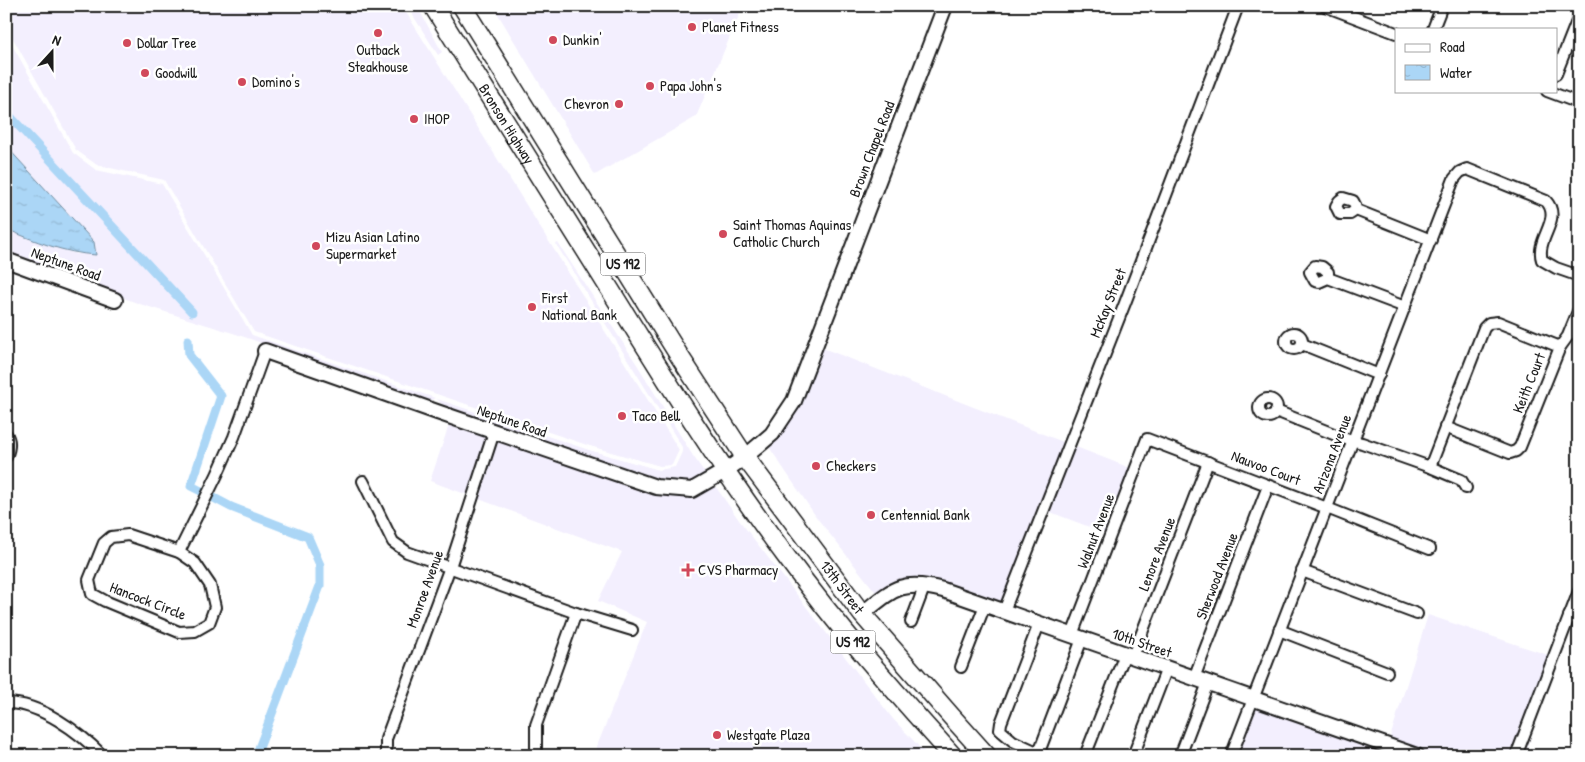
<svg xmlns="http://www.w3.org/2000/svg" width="1585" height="762" font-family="'Patrick Hand',sans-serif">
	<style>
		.built { fill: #f3effe }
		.water { fill: url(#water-ripples); stroke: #728c9f }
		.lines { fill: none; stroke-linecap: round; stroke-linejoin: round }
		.canal { stroke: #abd6f6; stroke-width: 9 }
		.street-casing { stroke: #1c1c1c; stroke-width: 14 }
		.secondary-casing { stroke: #1c1c1c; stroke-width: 18 }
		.highway-casing { stroke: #1c1c1c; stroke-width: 21 }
		.street { stroke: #fff; stroke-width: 10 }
		.secondary { stroke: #fff; stroke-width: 14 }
		.highway { stroke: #fff; stroke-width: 18 }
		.poi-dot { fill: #d1495b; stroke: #fff; stroke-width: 2 }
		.labels { text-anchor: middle; stroke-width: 5; stroke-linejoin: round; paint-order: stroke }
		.shield { fill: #fff; stroke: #606060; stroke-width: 1 }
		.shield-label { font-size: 14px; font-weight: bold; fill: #1c1c1c }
		.poi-label { font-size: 15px; fill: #1c1c1c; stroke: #fff; text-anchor: start }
		.street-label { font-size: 15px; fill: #1c1c1c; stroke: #fff }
	</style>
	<defs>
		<pattern id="water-ripples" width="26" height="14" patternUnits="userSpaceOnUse" patternTransform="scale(1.25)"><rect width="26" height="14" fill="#abd6f6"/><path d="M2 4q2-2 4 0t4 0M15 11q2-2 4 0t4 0" fill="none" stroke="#93b7d2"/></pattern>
	</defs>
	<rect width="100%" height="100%" fill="#fff"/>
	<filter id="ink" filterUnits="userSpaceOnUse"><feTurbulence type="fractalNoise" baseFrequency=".02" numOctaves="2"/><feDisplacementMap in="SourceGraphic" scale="10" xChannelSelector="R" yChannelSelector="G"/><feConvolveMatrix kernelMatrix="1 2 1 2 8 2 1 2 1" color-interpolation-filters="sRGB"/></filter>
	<g filter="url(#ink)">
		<g class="built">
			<path d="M6,6H402L679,450L672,465L660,466L590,446L254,332L164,180L97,165L76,150L6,26Z"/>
			<path d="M407,6H417L442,52L438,55Z"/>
			<path d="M493,6H743L696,117L595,175Z"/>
			<path d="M6,34L73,153L96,170L162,184L252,335L435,398L426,402L236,334L140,304L6,255V229L34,240L77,254H96L94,242L6,146Z"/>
			<path d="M558,243L638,366L693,456L707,476L692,485L657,482L447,410L437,399L589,450L659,470L675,467L682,452V447L556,244Z"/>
			<path d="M820,347L1130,468L1105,533L1045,510L1009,607L948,586L878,595L817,518L767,444Z"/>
			<path d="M450,422L651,491L713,483L739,520L893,719L928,756H593L647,622L598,601L622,552L430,481Z"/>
			<path d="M1428,615L1554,657L1525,756H1432L1389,741Z"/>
			<path d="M1254,704L1401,756H1233Z"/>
		</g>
		<path class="water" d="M6,146L94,242L96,255C64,253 35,241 6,229Z"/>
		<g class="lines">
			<g class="canal">
				<path d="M6,112L192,312"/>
				<path d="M188,340L189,355L221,396L191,486L201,491"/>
				<path d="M214,498L231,507L308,537L320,565V586L256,756"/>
			</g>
			<defs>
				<g id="street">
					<path d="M1325,6L1396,33"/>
					<path d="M1433,29L1442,6"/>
					<path d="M1556,74L1579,16"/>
					<path d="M1547,91L1579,103"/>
					<path d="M1356,210L1350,214H1340L1336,206L1339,201L1343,198L1353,201L1355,205L1356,210L1431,240"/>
					<path d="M1328,278L1319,282L1315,281L1310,272L1315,266L1322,267L1328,272V278L1405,307"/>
					<circle cx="1294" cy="341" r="8"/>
					<path d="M1302,344L1379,375"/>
					<circle cx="1268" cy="408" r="9"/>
					<path d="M1276,411L1346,439L1362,443L1430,467L1461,480L1466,488"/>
					<path d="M1445,427L1510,453L1516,451L1520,447L1560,347L1568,336L1579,309"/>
					<path d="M6,434C11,441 9,450 6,457"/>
					<path d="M1430,467L1484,328L1489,323L1498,322L1560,347"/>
					<path d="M363,481L393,542L407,552L576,613L632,630"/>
					<path d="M128,535L179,552L195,563L210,585L215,607L209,623L195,631L179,632L105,601L92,594L89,580L104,543L111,537Z"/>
					<path d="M179,552L217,475L234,437L265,351"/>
					<path d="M1302,571L1417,614"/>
					<path d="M1004,611L1125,303L1238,6"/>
					<path d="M1569,616L1579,620"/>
					<path d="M911,622L925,585"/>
					<path d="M1039,624L1001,723L1000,730L1013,741L1046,756"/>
					<path d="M1279,630L1387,672"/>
					<path d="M1072,635L1147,439L1327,508L1430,549"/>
					<path d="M1133,656L1208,462"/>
					<path d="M961,667L985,605"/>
					<path d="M1194,678L1268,486"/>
					<path d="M6,703C41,703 79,732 103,756"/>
					<path d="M1039,752L1082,639"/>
					<path d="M388,756L386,753V739L450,567L494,432"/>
					<path d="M536,756V725L576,613"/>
					<path d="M1085,756L1125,654"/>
					<path d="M1133,756L1167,668"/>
					<path d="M1180,756L1208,683"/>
					<path d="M1231,756L1454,179L1460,172L1467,169L1546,201C1563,219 1535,239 1542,260L1556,268L1579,276"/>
					<path d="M1516,756L1579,591"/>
				</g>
				<g id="secondary">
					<path d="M6,260L115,300"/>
					<path d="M265,351L437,412L656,487L692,490L725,471L745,457L772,434L794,401L945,6"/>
					<path d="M862,614C893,589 901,579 943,590L1417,756"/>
				</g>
				<g id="highway">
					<path id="s1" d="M433,6C489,96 545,186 601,275C660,370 718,465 785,555C837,626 894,691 953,756"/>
					<path id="s2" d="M462,6L680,357L745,457L862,614L951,716L987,756"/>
				</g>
			</defs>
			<use href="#street" class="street-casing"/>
			<use href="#secondary" class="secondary-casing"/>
			<use href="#highway" class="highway-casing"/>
			<use href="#street" class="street"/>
			<use href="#secondary" class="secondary"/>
			<use href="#highway" class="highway"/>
		</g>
	</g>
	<g class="poi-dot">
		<circle cx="692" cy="27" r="5"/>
		<circle cx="378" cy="33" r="5"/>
		<circle cx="553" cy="40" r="5"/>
		<circle cx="127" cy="43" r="5"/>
		<circle cx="145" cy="73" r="5"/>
		<circle cx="242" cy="82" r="5"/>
		<circle cx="650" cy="86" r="5"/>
		<circle cx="619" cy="104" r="5"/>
		<circle cx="414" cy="119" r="5"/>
		<circle cx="723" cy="234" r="5"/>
		<circle cx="316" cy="246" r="5"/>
		<circle cx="532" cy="307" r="5"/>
		<circle cx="622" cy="416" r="5"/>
		<circle cx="816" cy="466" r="5"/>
		<circle cx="871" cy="515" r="5"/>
		<path d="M685.5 562.5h5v5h5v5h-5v5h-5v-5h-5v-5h5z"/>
		<circle cx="717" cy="735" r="5"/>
	</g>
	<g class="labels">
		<g class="shield">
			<rect x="600.5" y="252.5" width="45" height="23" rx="4"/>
			<rect x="830.5" y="630.5" width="45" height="23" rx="4"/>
		</g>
		<g class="shield-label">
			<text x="623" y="269">US 192</text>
			<text x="853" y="647">US 192</text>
		</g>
		<g class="poi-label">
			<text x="702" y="32">Planet Fitness</text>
			<text x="563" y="45">Dunkin'</text>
			<text x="137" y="48">Dollar Tree</text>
			<text x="378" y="55" text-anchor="middle">Outback<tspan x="378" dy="17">Steakhouse</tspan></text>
			<text x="155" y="78">Goodwill</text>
			<text x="252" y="87">Domino's</text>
			<text x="660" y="91">Papa John's</text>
			<text x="609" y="109" text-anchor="end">Chevron</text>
			<text x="424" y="124">IHOP</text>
			<text x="733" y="230">Saint Thomas Aquinas<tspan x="733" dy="17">Catholic Church</tspan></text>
			<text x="326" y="242">Mizu Asian Latino<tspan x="326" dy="17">Supermarket</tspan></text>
			<text x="542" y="303">First<tspan x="542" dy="17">National Bank</tspan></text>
			<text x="632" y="421">Taco Bell</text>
			<text x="826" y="471">Checkers</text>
			<text x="881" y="520">Centennial Bank</text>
			<text x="698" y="575">CVS Pharmacy</text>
			<text x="727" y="740">Westgate Plaza</text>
		</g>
		<g class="street-label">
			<text dy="5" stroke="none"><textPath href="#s1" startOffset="139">Bronson Highway</textPath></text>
			<text transform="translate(872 149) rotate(-69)" y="5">Brown Chapel Road</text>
			<text transform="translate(66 264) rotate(20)" y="5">Neptune Road</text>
			<text transform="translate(1108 303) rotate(-68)" y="5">McKay Street</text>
			<text transform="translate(1529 383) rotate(-68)" y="5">Keith Court</text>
			<text transform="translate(512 421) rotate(19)" y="5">Neptune Road</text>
			<text transform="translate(1332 454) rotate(-69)" y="5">Arizona Avenue</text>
			<text transform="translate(1266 468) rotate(21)" y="5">Nauvoo Court</text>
			<text transform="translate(1096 531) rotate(-69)" y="5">Walnut Avenue</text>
			<text transform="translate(1157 554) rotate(-69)" y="5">Lenore Avenue</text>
			<text transform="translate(1217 576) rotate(-69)" y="5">Sherwood Avenue</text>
			<text dy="5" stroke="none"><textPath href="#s2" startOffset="695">13th Street</textPath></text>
			<text transform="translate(425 589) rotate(-70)" y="5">Monroe Avenue</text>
			<text transform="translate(148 601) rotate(21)" y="5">Hancock Circle</text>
			<text transform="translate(1142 643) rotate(19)" y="5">10th Street</text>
		</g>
	</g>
	<rect width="1585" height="762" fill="none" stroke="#fff" stroke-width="25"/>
	<rect x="12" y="12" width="1560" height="737" fill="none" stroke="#1c1c1c" stroke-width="2" filter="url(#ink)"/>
	<rect x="1395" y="28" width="162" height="65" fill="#ffffff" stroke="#a4a4a4"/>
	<rect x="1405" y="44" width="25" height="8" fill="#ffffff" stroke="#a4a4a4"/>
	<text x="1440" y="52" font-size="15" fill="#1c1c1c">Road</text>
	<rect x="1405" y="65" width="25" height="15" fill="url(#water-ripples)" stroke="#a4a4a4"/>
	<text x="1440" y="78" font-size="15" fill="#1c1c1c">Water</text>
	<g transform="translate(52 52) rotate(21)" stroke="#ffffff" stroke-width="4" paint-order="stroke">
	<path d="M0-4L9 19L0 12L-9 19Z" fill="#1c1c1c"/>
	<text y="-8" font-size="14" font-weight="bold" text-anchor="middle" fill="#1c1c1c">N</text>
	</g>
</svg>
